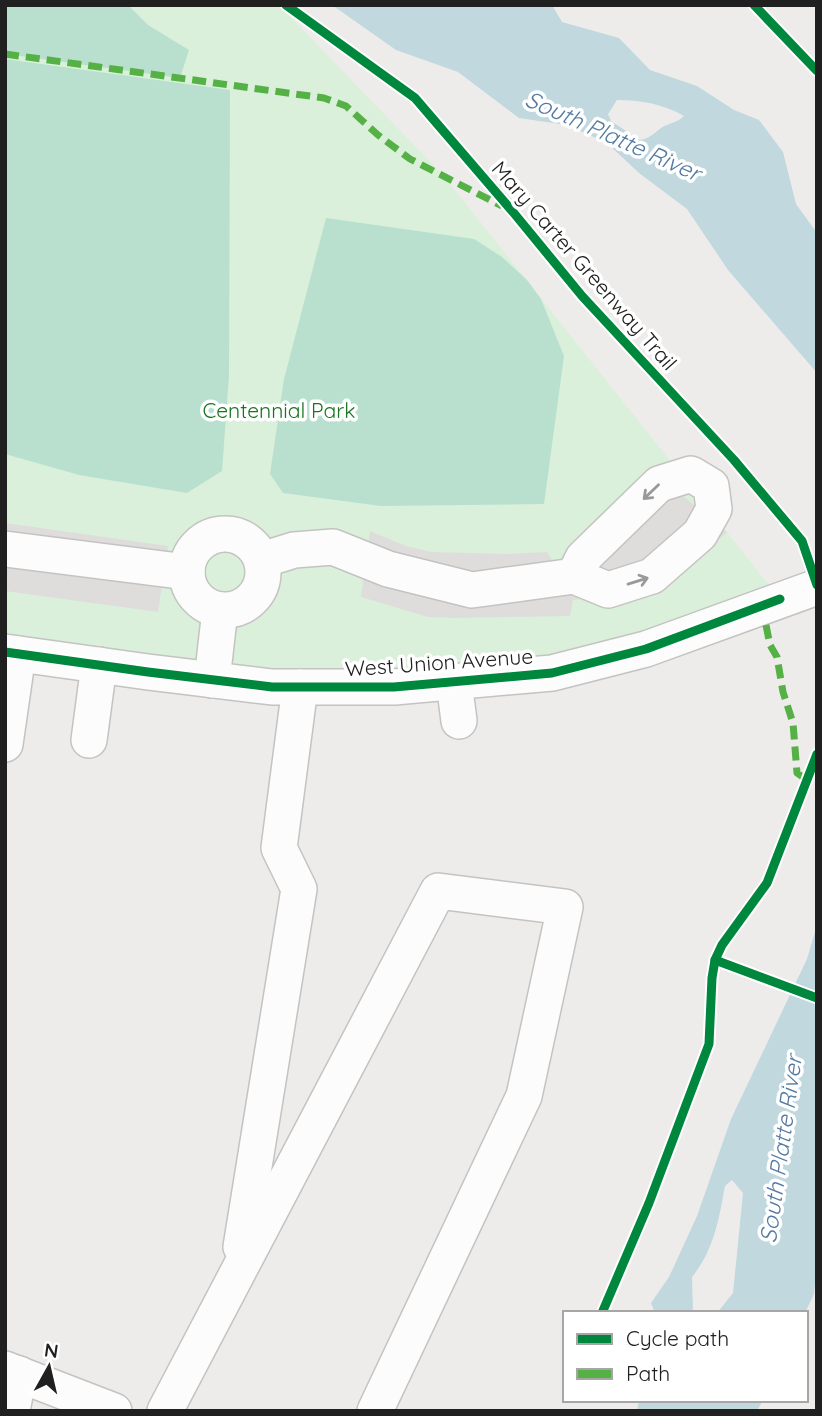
<svg xmlns="http://www.w3.org/2000/svg" width="822" height="1416" font-family="Quicksand,sans-serif">
	<style>
		.park { fill: #daf0da }
		.pitch { fill: #b9e0cf }
		.parking { fill: #dedddc }
		.water { fill: #c0d8de; fill-rule: evenodd }
		.lines { fill: none; stroke-linecap: round; stroke-linejoin: round }
		.minor-casing { stroke: #c4c3c2; stroke-width: 38 }
		.minor { stroke: #fcfcfc; stroke-width: 35 }
		.quiet { stroke: #55b145; stroke-width: 7; stroke-dasharray: 14 7; stroke-linecap: butt }
		.cycleway-casing { stroke: #fff; stroke-width: 13 }
		.cycleway { stroke: #00873e; stroke-width: 9 }
		.oneway { stroke: #999 }
		.labels { text-anchor: middle; stroke-width: 7; stroke-linejoin: round; paint-order: stroke }
		.street-label { font-size: 21px; fill: #202020; stroke: #fff }
		.park-label { font-size: 21px; fill: #17751e; stroke: #fff }
		.water-label { font-size: 23px; font-style: italic; fill: #537aa0; stroke: #fff }
	</style>
	<rect width="100%" height="100%" fill="#eeecea"/>
	<path class="park" d="M5,5H279L443,175L780,599L646,649L300,687L5,652Z"/>
	<g class="pitch">
		<path d="M5,5H128L148,25L189,50L180,78L6,54Z"/>
		<path d="M5,59L230,90L229,375L222,471L187,493L79,475L5,454Z"/>
		<path d="M326,218L474,239L502,257L527,280L541,299L564,356L544,504L381,506L283,493L270,474L284,379Z"/>
	</g>
	<g class="parking">
		<path d="M654,472L727,532L657,595L649,591L573,600L570,616L453,618L428,617L361,597L370,531L406,546L431,552L508,554L547,552L556,565L566,563L565,554Z"/>
		<path d="M5,523L168,546L158,612L5,591Z"/>
	</g>
	<g class="water">
		<path d="M332,5H552L562,22L619,38L650,70L697,86L734,110L759,120L783,152L796,204L817,233V373L728,270L687,209L639,173L607,143L567,125L519,118L458,72L396,50ZM617,100C641,100 663,104 684,116C677,123 669,123 661,128C653,134 650,138 640,140L611,121L608,114Z"/>
		<path d="M817,925V1265L814,1294L805,1313H717L733,1293L743,1193L732,1180L725,1186C719,1219 714,1250 692,1277L693,1313H655L651,1303L669,1277L697,1216L731,1119L807,959Z"/>
		<path d="M639,1400H763L757,1411H637Z"/>
	</g>
	<g class="lines">
		<defs>
			<g id="minor">
				<circle cx="225" cy="572" r="38"/>
				<path d="M5,549L187,572"/>
				<path d="M262,560L294,550L333,547L388,569L472,590L574,576L608,590L652,576L700,534L714,509L711,486L691,474L659,484L583,558L574,576"/>
				<path d="M5,652L148,672L272,687H394L552,673L646,649L817,587"/>
				<path d="M212,680L220,610"/>
				<path d="M454,682L459,721"/>
				<path d="M89,740L99,665"/>
				<path d="M5,744L18,654"/>
				<path d="M241,1247L299,889L279,848L300,687"/>
				<path d="M5,1369L114,1411"/>
				<path d="M12,1411L19,1374"/>
				<path d="M165,1411L438,891L565,907L524,1096L375,1411"/>
			</g>
		</defs>
		<use href="#minor" class="minor-casing"/>
		<use href="#minor" class="minor"/>
		<g class="quiet">
			<path d="M5,54L324,98L346,106L378,135L410,159L502,206"/>
			<path d="M766,625L770,645L777,657L783,692L793,723L797,773L807,780"/>
		</g>
		<defs>
			<g id="cycleway">
				<path d="M286,5L415,98L513,212L582,296L734,460L802,541L817,585"/>
				<path d="M754,5L817,71"/>
				<path d="M5,652L148,672L272,687H394L552,673L646,649L780,599"/>
				<path d="M715,960L817,998"/>
				<path d="M602,1313L649,1203L709,1044L712,978L715,960L722,945L767,883L817,754"/>
			</g>
		</defs>
		<use href="#cycleway" class="cycleway-casing"/>
		<use href="#cycleway" class="cycleway"/>
	</g>
	<defs><path id="oneway-shaft" d="M-6 0H5M1.5-3L5.5 0L1.5 3" fill="none" stroke-width="1.6" stroke-linecap="round" stroke-linejoin="round" transform="scale(1.75)"/></defs>
	<g class="oneway">
		<use href="#oneway-shaft" transform="translate(651 492) rotate(136)"/>
		<use href="#oneway-shaft" transform="translate(638 581) rotate(-17)"/>
	</g>
	<g class="labels">
		<g class="street-label">
			<text transform="translate(584 266) rotate(49)" y="7">Mary Carter Greenway Trail</text>
			<text transform="translate(439 663) rotate(-4)" y="7">West Union Avenue</text>
		</g>
		<g class="park-label">
			<text x="279" y="418">Centennial Park</text>
		</g>
		<g class="water-label">
			<text transform="translate(613 136) rotate(24)" y="8">South Platte River</text>
			<text transform="translate(781 1149) rotate(-82)" y="8">South Platte River</text>
		</g>
	</g>
	<rect width="822" height="1416" fill="none" stroke="#202020" stroke-width="14"/>
	<rect x="563" y="1311" width="245" height="91" fill="#ffffff" stroke="#a6a6a6" stroke-width="2"/>
	<rect x="577" y="1334" width="35" height="10" fill="#00873e" stroke="#a6a6a6" stroke-width="2"/>
	<text x="626" y="1346" font-size="21" fill="#202020">Cycle path</text>
	<rect x="577" y="1369" width="35" height="10" fill="#55b145" stroke="#a6a6a6" stroke-width="2"/>
	<text x="626" y="1381" font-size="21" fill="#202020">Path</text>
	<g transform="translate(49 1367) rotate(8)" stroke="#ffffff" stroke-width="5" paint-order="stroke">
	<path d="M0-5L12 26L0 18L-12 26Z" fill="#202020"/>
	<text y="-10" font-size="19" font-weight="bold" text-anchor="middle" fill="#202020">N</text>
	</g>
</svg>
